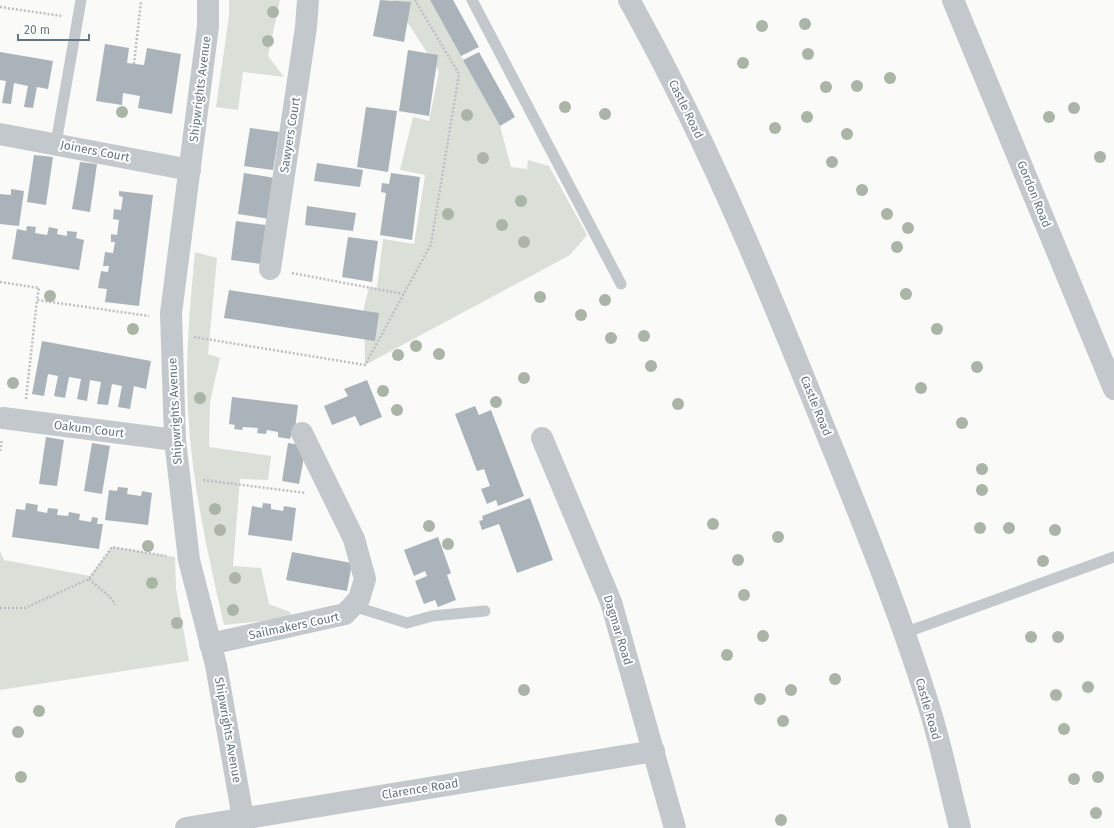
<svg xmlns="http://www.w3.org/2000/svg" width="1114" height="828" font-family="'Fira Sans',sans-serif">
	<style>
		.green { fill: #dadfd7 }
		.building { fill: #aab3b9 }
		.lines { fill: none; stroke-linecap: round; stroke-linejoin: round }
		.path { stroke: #bbbfc2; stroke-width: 2.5; stroke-dasharray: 2 2; stroke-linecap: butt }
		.service { stroke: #c3c8cc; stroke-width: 11 }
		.minor { stroke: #c3c8cc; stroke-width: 22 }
		.tree { fill: #aab4a7 }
		.labels { text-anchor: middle; stroke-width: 4; stroke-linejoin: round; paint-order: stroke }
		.street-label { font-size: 12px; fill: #657683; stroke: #fff }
	</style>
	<rect width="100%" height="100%" fill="#fafaf8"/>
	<g class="green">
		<path d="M229,0H280L268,56L284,77L243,72L238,110L216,107L229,16Z"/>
		<path d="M393,0H430L500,126L511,167L527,169L528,160L549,166L587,235L570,255L365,365L364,307L369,287L377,288L383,239L414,244L425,175L400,170L413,117L429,121L439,71Z"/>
		<path d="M195,252L217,258L208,354L220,358L210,402L209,447L271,456L268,480L240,479L233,566L261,568L269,604L290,612L291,618L224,625C208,555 192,484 188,412C185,359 190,305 195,252Z"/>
		<path d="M112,547L175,557L176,589L189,661L0,690V551L4,560L90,576Z"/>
	</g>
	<g class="building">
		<path d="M380,0L411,2L404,42L373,36Z"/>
		<path d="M430,0H453L479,47L461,56Z"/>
		<path d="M105,44L129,48L127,63L144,65L147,48L181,54L172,114L138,108L140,96L123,93L122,105L96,101Z"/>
		<path d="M408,50L438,55L429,116L399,111Z"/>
		<path d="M0,52L53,61L48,89L37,87L33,108L24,107L28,86L14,83L11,104L2,103L6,81L0,80Z"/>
		<path d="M479,52L515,117L500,126L463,60Z"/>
		<path d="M366,107L397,111L388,172L357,167Z"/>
		<path d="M250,128L279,132L273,170L244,166Z"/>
		<path d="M34,155L53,157L46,205L27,202Z"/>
		<path d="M80,162L97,164L90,212L72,209Z"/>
		<path d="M317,163L363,170L360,187L314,181Z"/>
		<path d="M244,173L275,178L270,219L238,214Z"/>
		<path d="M391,173L420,177L412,240L380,235L386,193L381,192L382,183L389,184Z"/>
		<path d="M11,189L24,191L19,226L0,224V194L11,195Z"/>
		<path d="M119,191L153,195L139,306L105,302L107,289L98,288L101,271L108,272L109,266H103L105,252L113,253L115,242H111V234L117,235L119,220L113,219L114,209L121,210L123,197L119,196Z"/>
		<path d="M307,206L356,213L353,231L305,225Z"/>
		<path d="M236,221L266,225L261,264L231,260Z"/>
		<path d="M27,226L36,227L35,233L47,235L49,227L58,229L57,234L67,236V231L77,232L76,238L84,240L79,270L12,259L17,229L26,231Z"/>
		<path d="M348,237L378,241L372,282L342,277Z"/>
		<path d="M229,290L379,313L375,341L224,318Z"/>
		<path d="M42,341L151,361L146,389L134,386L130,409L118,407L122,386L112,384L108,405L97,404L101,382L90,380L87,401L77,399L81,379L69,377L65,398L54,396L58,376L48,374L44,396L32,394Z"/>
		<path d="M367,380L382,417L360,426L355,416L332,425L324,406L348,396L344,389Z"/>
		<path d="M232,397L298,405L294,436H291L290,439L278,437V432L267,430L266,434L257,433L258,428L243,427L242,430L234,429L235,425L229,424Z"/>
		<path d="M475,406L479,415L491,410L524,496L498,506L496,500L487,504L481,489L490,486L484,469L477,471L455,414Z"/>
		<path d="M46,437L64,440L57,486L39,484Z"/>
		<path d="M92,443L110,446L102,494L84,491Z"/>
		<path d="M288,443L306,446L299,484L282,481Z"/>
		<path d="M118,487L128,488L127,494L141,496L142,491L152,493L148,525L105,520L109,490L117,491Z"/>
		<path d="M530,498L553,560L517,573L499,524L482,530L479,521L483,520L482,516Z"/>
		<path d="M26,503L38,505L37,511L47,513L48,508L58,509L57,515L68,516L69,512L80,514L79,520L91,522L92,517L98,518L97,524H103L99,549L12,537L16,509L25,510Z"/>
		<path d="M263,503L271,504V509L283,511L284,506L296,508L292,541L248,535L252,506L262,508Z"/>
		<path d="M438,537L451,573L447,575L456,600L438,607L435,600L424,604L415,581L427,576L425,571L414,576L404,550Z"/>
		<path d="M292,552L352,563L347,591L286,580Z"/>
	</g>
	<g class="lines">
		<g class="path">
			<path d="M0,7L62,16"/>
			<path d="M134,64L141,1"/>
			<path d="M292,273L403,294"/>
			<path d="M0,282L39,288L37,300L149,316"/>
			<path d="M194,337L365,365L431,244L459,74L415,0"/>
			<path d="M26,399L37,300"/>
			<path d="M0,451L2,440"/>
			<path d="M203,480L306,493"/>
			<path d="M89,579L112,599L115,605"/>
			<path d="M0,608H25L89,579L112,547L166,556"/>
		</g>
		<g class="service">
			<path d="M472,0L621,284"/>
			<path d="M56,143L81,0"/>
			<path d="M353,606L407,623L432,616L485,611"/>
			<path d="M904,633L1114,557"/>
		</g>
		<g class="minor">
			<path d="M208,0V26L171,313L175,440L189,560L216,665L243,818"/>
			<path d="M629,0C700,127 757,261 811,395C853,499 897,603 930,710C942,749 950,789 960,828"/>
			<path d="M953,0L1114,389"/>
			<path d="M0,134L190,170"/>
			<path d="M270,269L306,27L308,0"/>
			<path d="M3,418L175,440"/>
			<path d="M542,438L611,602L675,828"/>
			<path d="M210,644L345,614L359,599L365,579L354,539L302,433"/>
			<path d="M186,828L654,751"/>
		</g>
	</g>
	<g class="tree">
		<circle cx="273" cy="12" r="6"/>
		<circle cx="805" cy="24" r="6"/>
		<circle cx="762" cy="26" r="6"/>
		<circle cx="268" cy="41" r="6"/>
		<circle cx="808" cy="54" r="6"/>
		<circle cx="743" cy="63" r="6"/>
		<circle cx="890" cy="78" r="6"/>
		<circle cx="857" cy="86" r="6"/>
		<circle cx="826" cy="87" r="6"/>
		<circle cx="565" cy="107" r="6"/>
		<circle cx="1074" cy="108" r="6"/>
		<circle cx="122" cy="112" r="6"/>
		<circle cx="605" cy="114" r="6"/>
		<circle cx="467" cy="115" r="6"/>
		<circle cx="807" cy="117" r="6"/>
		<circle cx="1049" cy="117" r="6"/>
		<circle cx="775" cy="128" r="6"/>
		<circle cx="847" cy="134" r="6"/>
		<circle cx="1100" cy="157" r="6"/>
		<circle cx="483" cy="158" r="6"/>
		<circle cx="832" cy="162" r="6"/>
		<circle cx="862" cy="190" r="6"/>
		<circle cx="521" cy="201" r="6"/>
		<circle cx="448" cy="214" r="6"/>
		<circle cx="887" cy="214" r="6"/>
		<circle cx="502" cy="225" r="6"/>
		<circle cx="908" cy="228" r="6"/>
		<circle cx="524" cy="242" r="6"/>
		<circle cx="897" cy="247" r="6"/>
		<circle cx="906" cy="294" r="6"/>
		<circle cx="50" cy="296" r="6"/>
		<circle cx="540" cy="297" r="6"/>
		<circle cx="605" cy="300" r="6"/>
		<circle cx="581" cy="315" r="6"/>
		<circle cx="133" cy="329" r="6"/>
		<circle cx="937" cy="329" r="6"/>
		<circle cx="644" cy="336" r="6"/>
		<circle cx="611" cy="338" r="6"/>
		<circle cx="416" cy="346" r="6"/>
		<circle cx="439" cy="354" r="6"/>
		<circle cx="398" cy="355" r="6"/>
		<circle cx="651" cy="366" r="6"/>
		<circle cx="977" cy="367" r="6"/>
		<circle cx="524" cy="378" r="6"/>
		<circle cx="13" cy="383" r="6"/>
		<circle cx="921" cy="388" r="6"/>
		<circle cx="383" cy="391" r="6"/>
		<circle cx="200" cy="398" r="6"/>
		<circle cx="496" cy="402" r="6"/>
		<circle cx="678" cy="404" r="6"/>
		<circle cx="397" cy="410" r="6"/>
		<circle cx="962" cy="423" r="6"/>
		<circle cx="982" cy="469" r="6"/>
		<circle cx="982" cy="490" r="6"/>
		<circle cx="215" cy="509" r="6"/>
		<circle cx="713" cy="524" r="6"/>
		<circle cx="429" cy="526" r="6"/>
		<circle cx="980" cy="528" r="6"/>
		<circle cx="1009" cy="528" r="6"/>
		<circle cx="220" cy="530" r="6"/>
		<circle cx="1055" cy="530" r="6"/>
		<circle cx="778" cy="537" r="6"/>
		<circle cx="448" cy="544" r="6"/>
		<circle cx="148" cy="546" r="6"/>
		<circle cx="738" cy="560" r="6"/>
		<circle cx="1043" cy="561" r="6"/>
		<circle cx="235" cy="578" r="6"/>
		<circle cx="152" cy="583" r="6"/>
		<circle cx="744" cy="595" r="6"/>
		<circle cx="233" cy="610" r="6"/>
		<circle cx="177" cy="623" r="6"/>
		<circle cx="763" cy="636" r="6"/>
		<circle cx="1031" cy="637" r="6"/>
		<circle cx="1058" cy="637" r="6"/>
		<circle cx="727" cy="655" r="6"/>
		<circle cx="835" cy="679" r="6"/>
		<circle cx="1088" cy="687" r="6"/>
		<circle cx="524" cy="690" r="6"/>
		<circle cx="791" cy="690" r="6"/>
		<circle cx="1056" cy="695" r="6"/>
		<circle cx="760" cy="699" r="6"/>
		<circle cx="39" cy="711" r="6"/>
		<circle cx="783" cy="721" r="6"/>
		<circle cx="1064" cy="729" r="6"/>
		<circle cx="18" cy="732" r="6"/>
		<circle cx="21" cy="777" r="6"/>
		<circle cx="1098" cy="777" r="6"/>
		<circle cx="1074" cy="779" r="6"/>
		<circle cx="1096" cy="813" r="6"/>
		<circle cx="781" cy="820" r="6"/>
	</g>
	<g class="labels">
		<g class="street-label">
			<text transform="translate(200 89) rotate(-83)" y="4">Shipwrights Avenue</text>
			<text transform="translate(686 109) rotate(64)" y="4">Castle Road</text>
			<text transform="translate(290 135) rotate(-81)" y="4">Sawyers Court</text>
			<text transform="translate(95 151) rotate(11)" y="4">Joiners Court</text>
			<text transform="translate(1034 194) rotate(68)" y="4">Gordon Road</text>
			<text transform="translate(816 406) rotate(68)" y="4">Castle Road</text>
			<text transform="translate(175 411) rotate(-93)" y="4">Shipwrights Avenue</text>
			<text transform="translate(89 429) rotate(7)" y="4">Oakum Court</text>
			<text transform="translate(294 626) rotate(-12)" y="4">Sailmakers Court</text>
			<text transform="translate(618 630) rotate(73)" y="4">Dagmar Road</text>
			<text transform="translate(928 709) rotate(74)" y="4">Castle Road</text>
			<text transform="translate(228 730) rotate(80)" y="4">Shipwrights Avenue</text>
			<text transform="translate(420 789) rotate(-9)" y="4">Clarence Road</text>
		</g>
	</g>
	<path d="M18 34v6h71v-6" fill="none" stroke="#657683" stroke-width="2"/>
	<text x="24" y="34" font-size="12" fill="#657683" stroke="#ffffff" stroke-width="3" paint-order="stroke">20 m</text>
</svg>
